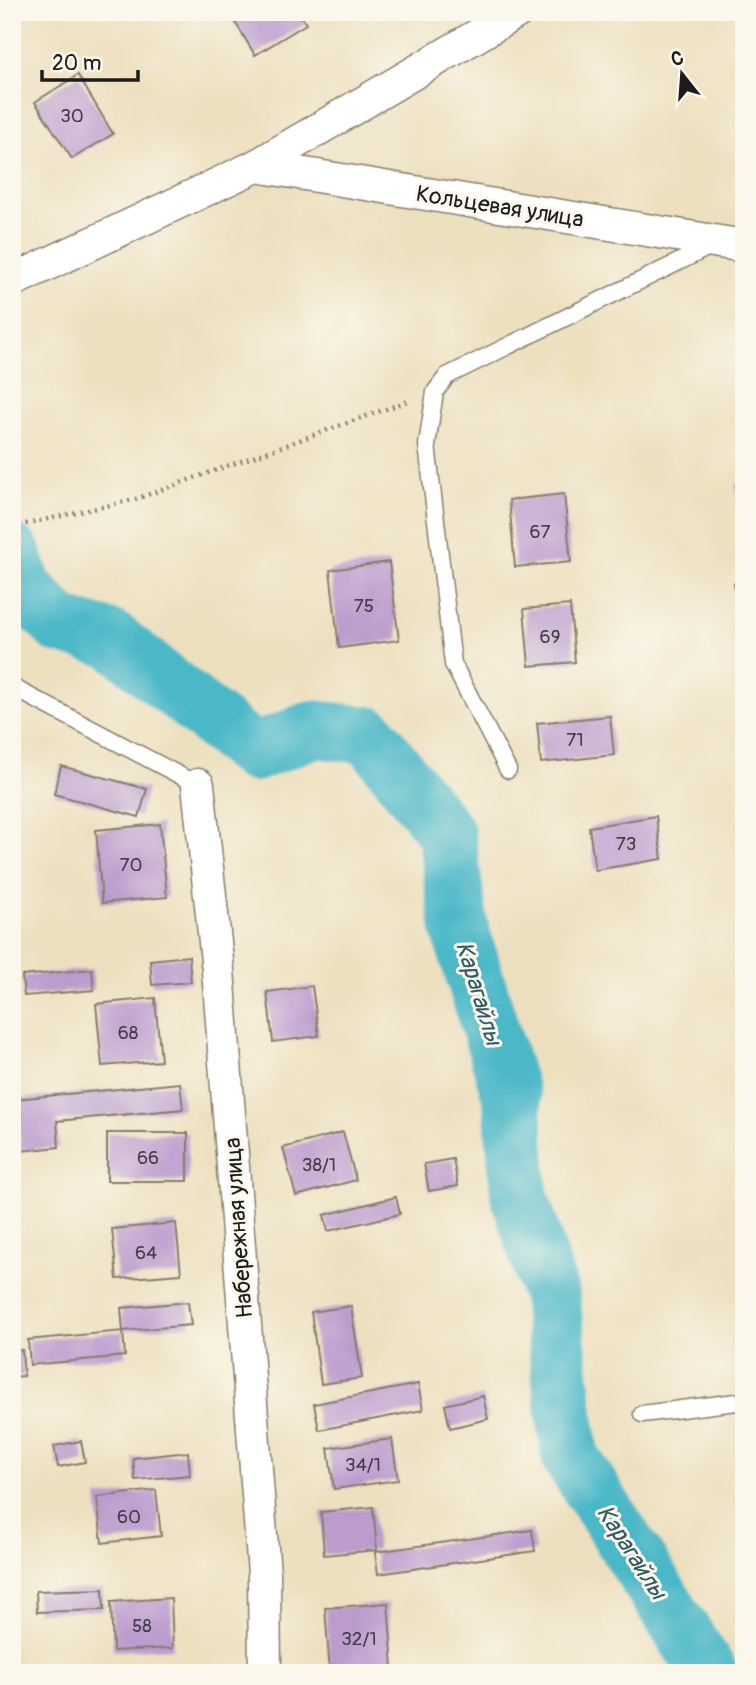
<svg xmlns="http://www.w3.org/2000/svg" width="756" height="1685" font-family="Pangolin,sans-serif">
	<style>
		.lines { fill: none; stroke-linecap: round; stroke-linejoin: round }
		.river { stroke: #4cb8c8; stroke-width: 58 }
		.building { fill: #bb9ccd }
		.lane-casing { stroke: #847e6e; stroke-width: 19 }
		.street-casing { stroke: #847e6e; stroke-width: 35 }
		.path { stroke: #847e6e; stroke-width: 4.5; stroke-dasharray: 2 5; stroke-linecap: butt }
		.lane { stroke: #fff; stroke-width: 16 }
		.street { stroke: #fff; stroke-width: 32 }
		.labels { text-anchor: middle; stroke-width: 6; stroke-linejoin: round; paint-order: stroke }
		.number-label { font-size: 19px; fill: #443c48 }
		.street-label { font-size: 23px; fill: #1c1c1c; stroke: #fbf7ec }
		.water-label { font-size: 24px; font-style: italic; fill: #2f5a61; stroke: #fbf7ec }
	</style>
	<rect width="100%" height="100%" fill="#fbf7ec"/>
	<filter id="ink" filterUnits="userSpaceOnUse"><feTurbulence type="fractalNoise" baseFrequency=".0143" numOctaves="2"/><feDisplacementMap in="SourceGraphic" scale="14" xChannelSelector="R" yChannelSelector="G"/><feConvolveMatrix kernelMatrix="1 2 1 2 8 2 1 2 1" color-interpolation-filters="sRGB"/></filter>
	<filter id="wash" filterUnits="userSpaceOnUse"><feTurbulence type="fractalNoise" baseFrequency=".00686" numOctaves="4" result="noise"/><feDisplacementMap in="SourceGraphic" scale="28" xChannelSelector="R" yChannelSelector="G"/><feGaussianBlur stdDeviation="1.57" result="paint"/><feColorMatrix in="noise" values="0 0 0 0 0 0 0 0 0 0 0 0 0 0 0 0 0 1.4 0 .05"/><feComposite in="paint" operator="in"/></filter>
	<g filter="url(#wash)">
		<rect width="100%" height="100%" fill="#ede0bf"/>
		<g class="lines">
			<path class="river" d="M12,553L24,588L60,625L112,639L254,753L313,729L369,735L446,833L460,929L512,1099L519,1194L551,1296L570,1456L709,1673"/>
		</g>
		<g id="blocks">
			<g class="building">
				<path d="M229,12H299L306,24L255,55Z"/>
				<path d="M78,75L113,134L72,159L35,102Z"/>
				<path d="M744,483V529H742L736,485Z"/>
				<path d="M564,494L571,562L515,567L509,500Z"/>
				<path d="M389,562L399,640L339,648L330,570Z"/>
				<path d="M744,582V637L742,638L734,583Z"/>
				<path d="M570,605L575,662L529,666L524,609Z"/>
				<path d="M610,716L614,755L541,763L537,723Z"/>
				<path d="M61,766L147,789L139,817L54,794Z"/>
				<path d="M656,816L662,859L595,870L589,827Z"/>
				<path d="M160,824L167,897L102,903L96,830Z"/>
				<path d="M189,956L191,982L152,985L150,960Z"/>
				<path d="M92,969L94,990L24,996L22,976Z"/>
				<path d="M312,986L319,1036L273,1042L267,992Z"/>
				<path d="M155,998L161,1061L102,1066L96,1004Z"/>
				<path d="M180,1083L183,1109L57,1121L59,1147L21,1151L16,1099Z"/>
				<path d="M343,1132L356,1180L296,1196L283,1148Z"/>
				<rect x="107" y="1133" width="81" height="48"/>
				<path d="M453,1159L458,1186L429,1191L424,1164Z"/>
				<path d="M396,1197L400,1214L328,1231L324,1215Z"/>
				<path d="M176,1223L181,1274L117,1279L112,1229Z"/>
				<path d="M188,1302L191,1325L123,1331L121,1308Z"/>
				<path d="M351,1306L362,1378L321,1384L311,1312Z"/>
				<path d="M123,1331L125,1356L30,1365L28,1340Z"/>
				<path d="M22,1350L24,1376L12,1377V1351Z"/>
				<path d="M418,1384L423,1410L319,1430L314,1404Z"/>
				<path d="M483,1396L488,1419L450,1428L445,1405Z"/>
				<path d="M392,1439L398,1480L334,1489L328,1448Z"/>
				<path d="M81,1441L85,1462L58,1467L54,1446Z"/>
				<path d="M188,1452L190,1475L135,1480L133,1458Z"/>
				<path d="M156,1490L161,1536L102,1543L97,1497Z"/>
				<path d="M373,1507L377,1550L324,1555L321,1512Z"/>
				<path d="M532,1530L535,1551L378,1574L375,1552Z"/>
				<path d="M103,1589L104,1610L37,1612L36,1591Z"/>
				<path d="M171,1598L173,1648L113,1651L111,1602Z"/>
				<path d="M388,1603L393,1668L330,1673L325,1608Z"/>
			</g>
		</g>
	</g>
	<g filter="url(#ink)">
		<use href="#blocks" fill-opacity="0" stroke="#847e6e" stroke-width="2"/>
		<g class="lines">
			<defs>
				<g id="lane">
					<path d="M12,687L198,785"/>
					<path d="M508,770L453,664L427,445L435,392L447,376L715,244"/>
					<path d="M642,1414L744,1401"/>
				</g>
				<g id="street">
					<path d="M256,166L744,246"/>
					<path d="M12,281L256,166L517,12"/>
					<path d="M198,785L218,970L264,1574L265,1673"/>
				</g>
			</defs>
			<use href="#lane" class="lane-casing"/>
			<use href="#street" class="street-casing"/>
			<path class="path" d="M12,527L133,500L411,400"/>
			<use href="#lane" class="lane"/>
			<use href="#street" class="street"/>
		</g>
	</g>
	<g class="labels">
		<g class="number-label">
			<text x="72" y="122">30</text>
			<text x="540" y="538">67</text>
			<text x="364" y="612">75</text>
			<text x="550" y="643">69</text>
			<text x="575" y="746">71</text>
			<text x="626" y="850">73</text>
			<text x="131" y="871">70</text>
			<text x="128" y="1039">68</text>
			<text x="148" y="1164">66</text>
			<text x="319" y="1171">38/1</text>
			<text x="146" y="1259">64</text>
			<text x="363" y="1471">34/1</text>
			<text x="129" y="1523">60</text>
			<text x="142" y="1632">58</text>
			<text x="359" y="1645">32/1</text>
		</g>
		<g class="street-label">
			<text transform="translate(500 206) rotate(9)" y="8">Кольцевая улица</text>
			<text transform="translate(238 1228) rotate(-94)" y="8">Набережная улица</text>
		</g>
		<g class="water-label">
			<text transform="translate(479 993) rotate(73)" y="8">Карагайлы</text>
			<text transform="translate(632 1552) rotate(57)" y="8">Карагайлы</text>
		</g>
	</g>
	<rect width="756" height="1685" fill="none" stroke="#fbf7ec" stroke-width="42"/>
	<g transform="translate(682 74) rotate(343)" stroke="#fbf7ec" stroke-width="5" paint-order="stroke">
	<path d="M0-5L12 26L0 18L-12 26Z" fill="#1c1c1c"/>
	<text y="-10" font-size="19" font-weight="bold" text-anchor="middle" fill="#1c1c1c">С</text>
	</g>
	<path d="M42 70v10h96v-10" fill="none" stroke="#1c1c1c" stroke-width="3.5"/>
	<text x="52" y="70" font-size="21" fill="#1c1c1c" stroke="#fbf7ec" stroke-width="5" paint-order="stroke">20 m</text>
</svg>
